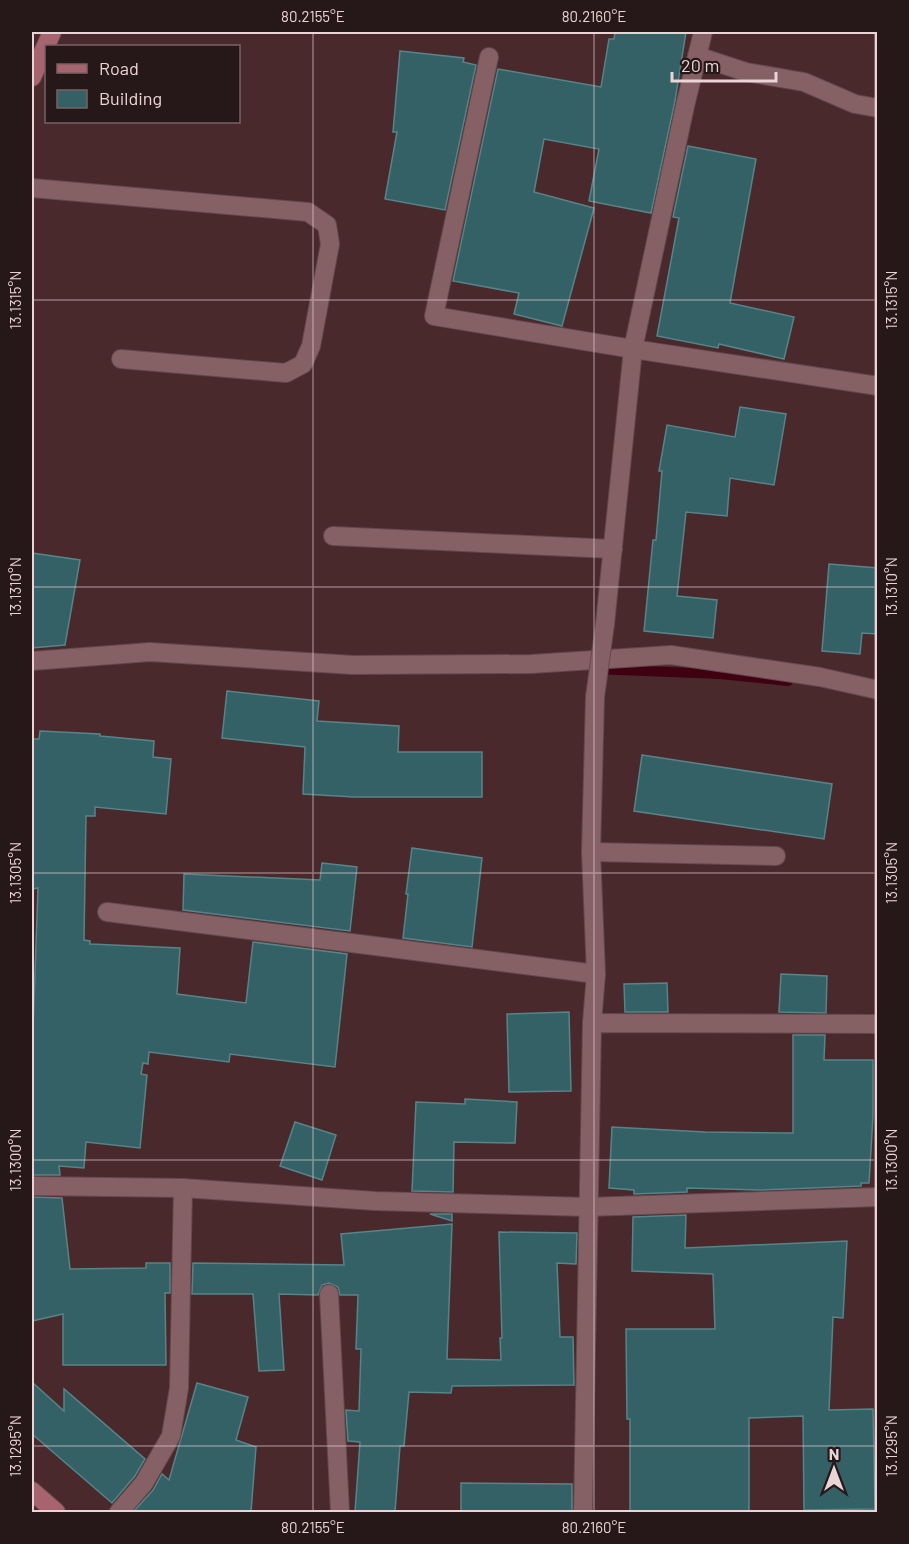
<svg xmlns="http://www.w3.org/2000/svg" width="909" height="1544" font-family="Barlow,sans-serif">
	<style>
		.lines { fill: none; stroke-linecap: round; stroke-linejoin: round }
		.stream { stroke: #3f0112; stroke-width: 10 }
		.building { fill: #346165; stroke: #578488; stroke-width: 1.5 }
		.lane-casing { stroke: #64484c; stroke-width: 20 }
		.street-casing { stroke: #64484c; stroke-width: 20 }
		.secondary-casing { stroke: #64484c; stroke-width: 20 }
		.lane { stroke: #856064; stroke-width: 18 }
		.street { stroke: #856064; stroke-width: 18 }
		.secondary { stroke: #a7646e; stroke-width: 18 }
		.street-bridge-casing { stroke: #64484c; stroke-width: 20; stroke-linecap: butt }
		.street-bridge { stroke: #856064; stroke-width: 18 }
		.ticks { fill: none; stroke: #ebd4d6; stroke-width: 1.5; stroke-opacity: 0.45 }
		.neatline { fill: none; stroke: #ebd4d6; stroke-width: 2 }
		.ticks-label { font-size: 15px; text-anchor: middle; fill: #ebd4d6 }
	</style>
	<rect width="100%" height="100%" fill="#4a292d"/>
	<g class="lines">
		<path class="stream" d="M594,669L720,674L788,681"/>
	</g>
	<g class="building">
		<path d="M615,32H686L675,101L651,213L589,201L599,149L544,139L534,192L594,208L562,326L514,314L519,293L453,281L498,69L601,87L609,39H614Z"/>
		<path d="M400,51L464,58L463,62L476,65L445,210L385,199L397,132H393Z"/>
		<path d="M688,146L756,159L730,303L794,317L784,359L719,344L718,348L657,336L679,218L673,217Z"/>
		<path d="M740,407L786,414L774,485L730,478L727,516L686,512L677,596L717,600L713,638L644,631L653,540H656L662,471H659L667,425L735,437Z"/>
		<path d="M32,553L80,560L65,645L32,648Z"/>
		<path d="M829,564L878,568V634L862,633L860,654L822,651Z"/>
		<path d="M227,691L319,701L317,721L399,726L398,752H482V797H354L303,794L305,747L222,738Z"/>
		<path d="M40,731L100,734V736L154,741L153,757L171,759L166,814L95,807V816H86L84,940L90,941V944L180,948L177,994L246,1003L253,942L347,954L335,1067L230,1054L229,1062L149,1052L148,1064L143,1063L141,1074L147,1075L140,1148L86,1142L84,1168L59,1166L60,1175H32V1029L33,1030L38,888L32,889V739H39Z"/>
		<path d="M642,755L832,784L824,839L634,811Z"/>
		<path d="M412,848L482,858L472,947L403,938L408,894H406Z"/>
		<path d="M322,863L357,867L350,931L183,910L184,874L320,880Z"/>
		<path d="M781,974L827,976L826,1013L779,1012Z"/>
		<path d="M667,983L668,1012H625L624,984Z"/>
		<path d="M569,1012L571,1091L509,1092L507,1014Z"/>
		<path d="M793,1035H825L824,1060H873V1116L869,1183H861V1186L760,1190L687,1188V1192L634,1194V1190L609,1188L612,1127L705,1132L793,1133Z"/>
		<path d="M465,1099L517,1102L515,1143L454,1142L453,1192L412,1191L416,1102L465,1104Z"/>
		<path d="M295,1122L336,1135L322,1180L280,1166Z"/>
		<path d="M32,1197L62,1198L70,1269L146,1268V1263H170V1293H165L166,1365H63V1314L32,1321Z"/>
		<path d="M430,1214H452V1221Z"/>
		<path d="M686,1215L685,1248L847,1241L843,1318L833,1317L829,1410L873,1409L875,1509L804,1510L803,1416L749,1418V1512H630V1419H627L626,1329H715L713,1274L632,1271L633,1217Z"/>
		<path d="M452,1224L447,1359L501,1360L500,1338H502L499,1232L577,1233L576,1264L557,1263L560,1337H573L574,1385L452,1386L451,1393L409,1392L404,1446H400L395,1512H355L360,1442L348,1441L346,1412V1410L359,1411L361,1349H356L358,1295H340L338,1287L329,1283L322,1285L318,1295L279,1294L284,1370L259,1371L253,1294H192L193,1263L344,1265L341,1234Z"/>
		<path d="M32,1382L64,1411V1389L145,1459L135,1476L112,1503L32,1434Z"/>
		<path d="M197,1383L248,1397L236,1440L256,1447L251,1512H133L153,1490L162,1474L169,1480Z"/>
		<path d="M461,1483L572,1484V1512H461Z"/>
	</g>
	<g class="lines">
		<defs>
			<g id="lane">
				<path d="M32,188L308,212L327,225L330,244L311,346L303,364L286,373L121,359"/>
				<path d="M591,852L776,856"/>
			</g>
			<g id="street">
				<path d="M697,56L746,72L804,82L855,104L878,108"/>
				<path d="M489,57L434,316L633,349L878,386"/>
				<path d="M333,536L613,549"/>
				<path d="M605,624L633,349L685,106L703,32"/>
				<path d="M32,661L150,652L353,665L531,664L671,655L820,677L878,690"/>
				<path d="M107,912L596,974"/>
				<path d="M592,1023L596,974L591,852L595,697"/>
				<path d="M32,1186L183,1188L375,1201L587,1207L878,1197"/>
				<path d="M329,1294L340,1512"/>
				<path d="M119,1512L144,1483L171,1436L179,1388L183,1188"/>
				<path d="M583,1512L592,1023L878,1024"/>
			</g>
			<g id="secondary">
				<path d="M32,77L52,32"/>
				<path d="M32,1491L56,1512"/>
			</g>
		</defs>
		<use href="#lane" class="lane-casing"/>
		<use href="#street" class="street-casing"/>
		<use href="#secondary" class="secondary-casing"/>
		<use href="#lane" class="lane"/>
		<use href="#street" class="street"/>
		<use href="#secondary" class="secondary"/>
		<defs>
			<path id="street-bridge" d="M595,697L605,624"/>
		</defs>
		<use href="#street-bridge" class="street-bridge-casing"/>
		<use href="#street-bridge" class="street-bridge"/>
	</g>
	<path class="ticks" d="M33,32V1512M313,32V1512M594,32V1512M875,32V1512M32,300H878M32,587H878M32,873H878M32,1160H878M32,1446H878"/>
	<rect width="909" height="1544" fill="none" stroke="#261719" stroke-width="66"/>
	<rect x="45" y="45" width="195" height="78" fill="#261719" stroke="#756365" stroke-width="1.5"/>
	<rect x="57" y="64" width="30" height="9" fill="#a7646e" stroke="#756365" stroke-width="1.5"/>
	<text x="99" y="75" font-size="18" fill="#ebd4d6">Road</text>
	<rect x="57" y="90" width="30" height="18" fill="#346165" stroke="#756365" stroke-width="1.5"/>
	<text x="99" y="105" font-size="18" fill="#ebd4d6">Building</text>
	<g transform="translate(834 1469)" stroke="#261719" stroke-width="4.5" paint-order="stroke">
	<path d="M0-4.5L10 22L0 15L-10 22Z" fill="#ebd4d6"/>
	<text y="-9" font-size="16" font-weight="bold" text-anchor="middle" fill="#ebd4d6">N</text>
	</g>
	<path d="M672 72v9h104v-9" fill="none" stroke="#ebd4d6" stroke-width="3"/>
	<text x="681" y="72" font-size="18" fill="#ebd4d6" stroke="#261719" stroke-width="4.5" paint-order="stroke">20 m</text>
	<rect x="33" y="33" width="843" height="1478" class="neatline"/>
	<g class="ticks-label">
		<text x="313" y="22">80.2155°E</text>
		<text x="594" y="22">80.2160°E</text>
		<text transform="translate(16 300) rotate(-90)" y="5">13.1315°N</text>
		<text transform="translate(892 300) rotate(-90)" y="5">13.1315°N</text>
		<text transform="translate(16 587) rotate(-90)" y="5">13.1310°N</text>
		<text transform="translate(892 587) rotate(-90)" y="5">13.1310°N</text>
		<text transform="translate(16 873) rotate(-90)" y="5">13.1305°N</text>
		<text transform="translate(892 873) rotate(-90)" y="5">13.1305°N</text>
		<text transform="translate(16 1160) rotate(-90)" y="5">13.1300°N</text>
		<text transform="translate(892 1160) rotate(-90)" y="5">13.1300°N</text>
		<text transform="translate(16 1446) rotate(-90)" y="5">13.1295°N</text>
		<text transform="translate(892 1446) rotate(-90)" y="5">13.1295°N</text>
		<text x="313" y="1533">80.2155°E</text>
		<text x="594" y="1533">80.2160°E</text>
	</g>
</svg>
